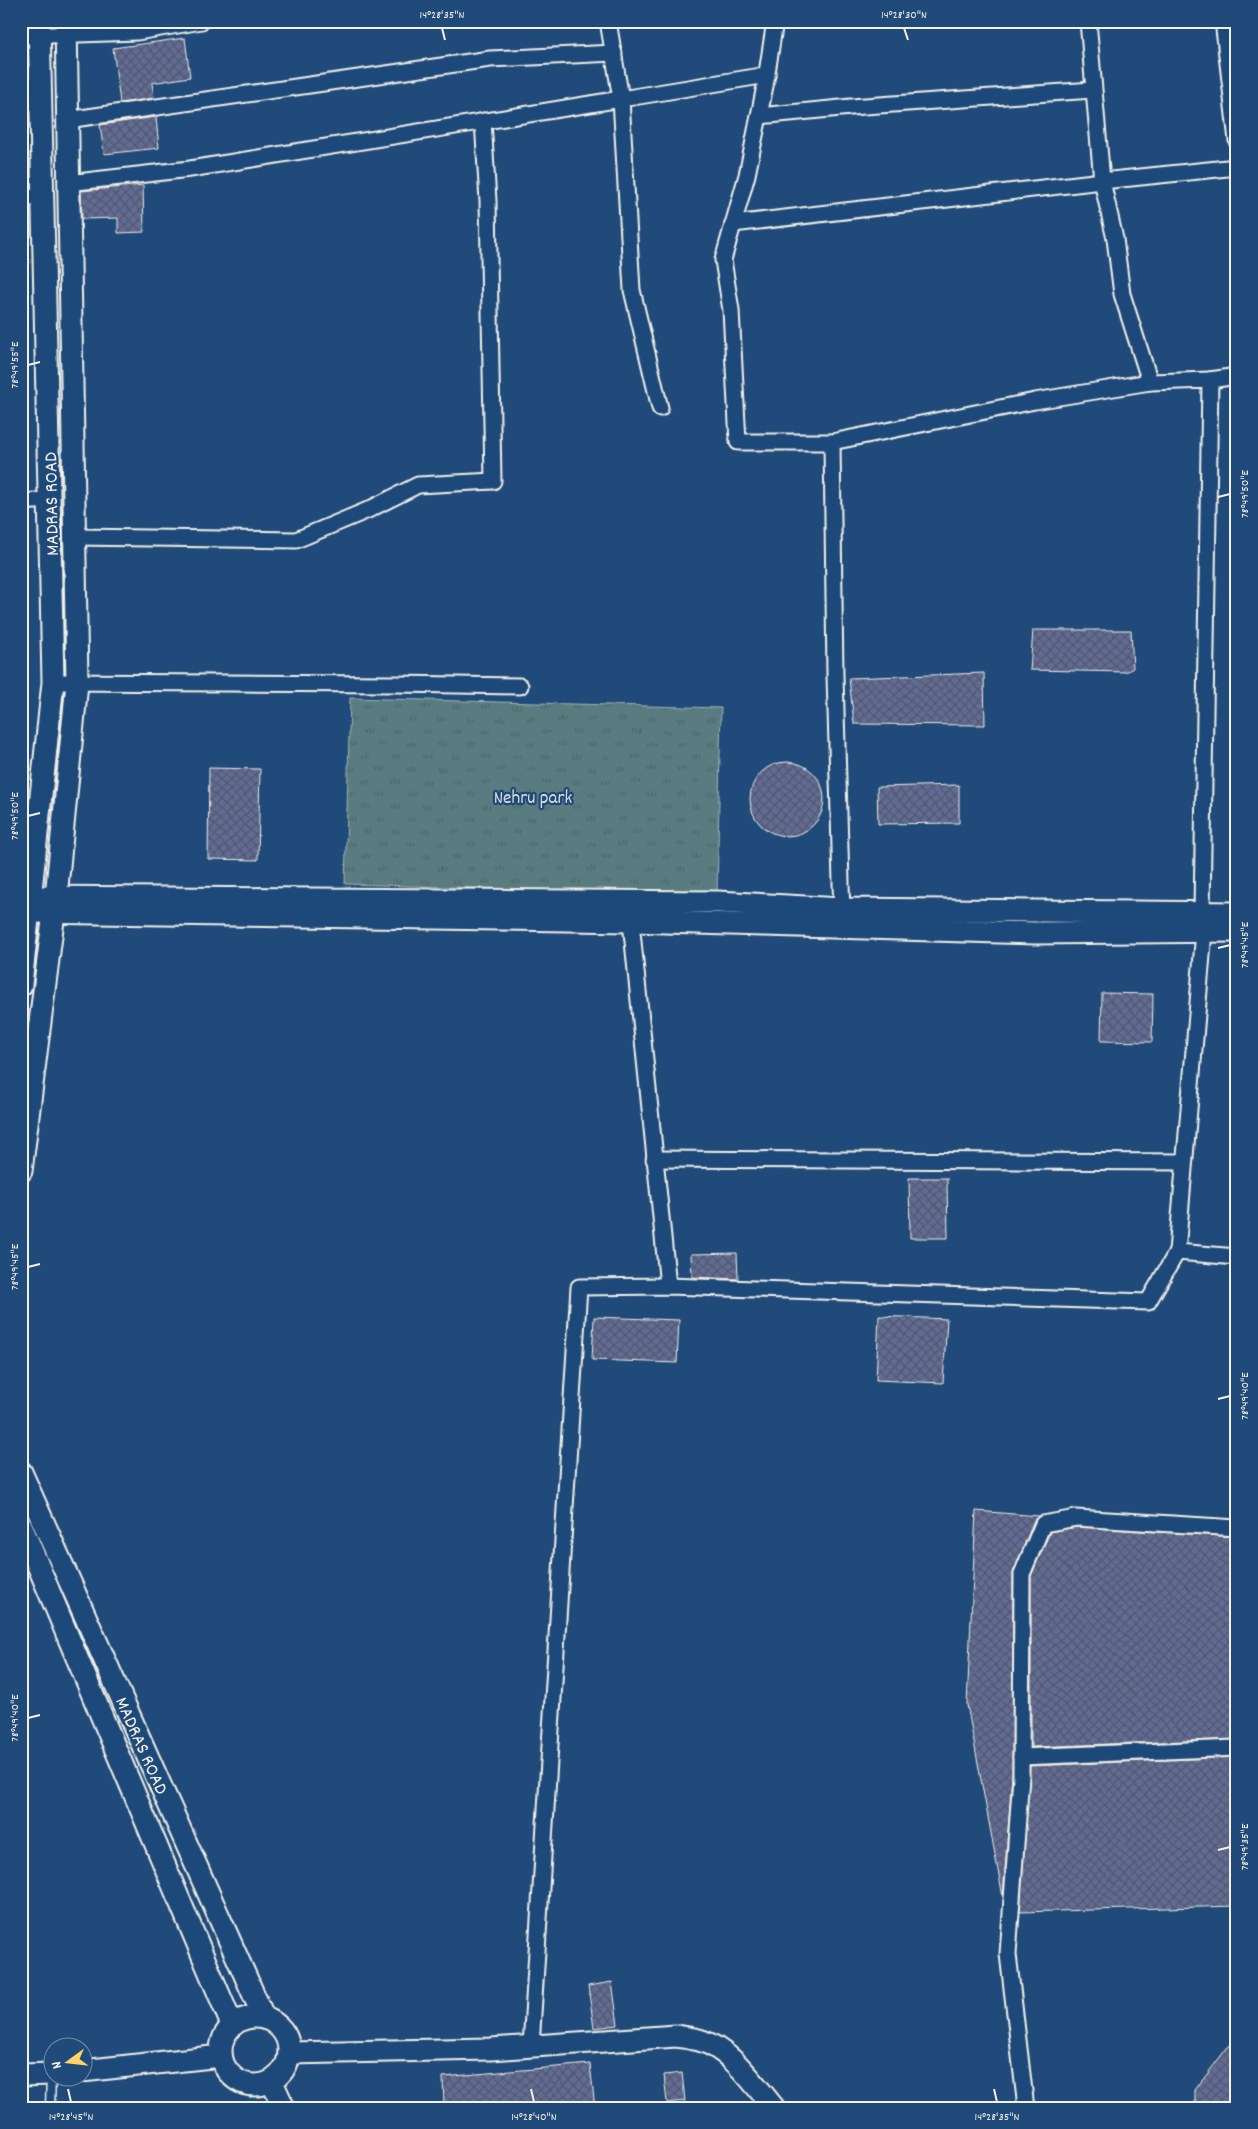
<svg xmlns="http://www.w3.org/2000/svg" width="1258" height="2129" font-family="Dekko,sans-serif">
	<style>
		.grass { fill: url(#grass-tufts); stroke: #a6b6b4 }
		.building { fill: url(#building-cross-hatch); stroke: #f4f1e8 }
		.lines { fill: none; stroke-linecap: round; stroke-linejoin: round }
		.service-casing { stroke: #f4f1e8; stroke-width: 11 }
		.minor-casing { stroke: #f4f1e8; stroke-width: 19 }
		.secondary-casing { stroke: #f4f1e8; stroke-width: 25 }
		.service { stroke: #1f4a7a; stroke-width: 8 }
		.minor { stroke: #1f4a7a; stroke-width: 15 }
		.secondary { stroke: #1f4a7a; stroke-width: 21 }
		.ticks { fill: none; stroke: #f4f1e8; stroke-width: 2 }
		.labels { text-anchor: middle; stroke-width: 4.5; stroke-linejoin: round; paint-order: stroke }
		.street-label { font-size: 19px; fill: #f4f1e8; stroke: #1f4a7a }
		.park-label { font-size: 19px; fill: #dddfd8; stroke: #1f4a7a }
		.neatline { fill: none; stroke: #f4f1e8; stroke-width: 2 }
		.ticks-label { font-size: 12px; text-anchor: middle; fill: #f4f1e8 }
	</style>
	<defs>
		<pattern id="grass-tufts" width="24" height="20" patternUnits="userSpaceOnUse" patternTransform="scale(1.25)"><rect width="24" height="20" fill="#587b80"/><path d="M3 7l-1-3M5 7V3M7 7l1-3M15 17l-1-3M17 17v-4M19 17l1-3" fill="none" stroke="#516466"/></pattern>
		<pattern id="building-cross-hatch" width="8" height="8" patternUnits="userSpaceOnUse" patternTransform="scale(1.25)"><rect width="8" height="8" fill="#616c96"/><path d="M0 0l8 8M0 8l8-8" fill="none" stroke="#54586a"/></pattern>
	</defs>
	<rect width="100%" height="100%" fill="#1f4a7a"/>
	<filter id="ink" filterUnits="userSpaceOnUse"><feTurbulence type="fractalNoise" baseFrequency=".02" numOctaves="2"/><feDisplacementMap in="SourceGraphic" scale="10" xChannelSelector="R" yChannelSelector="G"/><feConvolveMatrix kernelMatrix="1 2 1 2 8 2 1 2 1" color-interpolation-filters="sRGB"/></filter>
	<g filter="url(#ink)">
		<path class="grass" d="M350,698L721,708L717,895L345,884Z"/>
		<g class="building">
			<path d="M185,38L190,77L152,83L154,98L120,103L113,48Z"/>
			<path d="M156,117L159,148L104,154L100,125Z"/>
			<path d="M143,185L144,232L118,233V218L82,219L81,191Z"/>
			<path d="M1033,630H1131L1133,668L1126,672L1030,670Z"/>
			<path d="M984,673L985,725L854,724L849,678Z"/>
			<circle cx="787" cy="799" r="37"/>
			<path d="M209,768L260,769L258,860L208,859Z"/>
			<path d="M959,785V823L878,824L877,787Z"/>
			<path d="M1102,993L1153,994L1152,1042L1101,1041Z"/>
			<path d="M909,1178H947L948,1238H910Z"/>
			<path d="M737,1253L738,1279L692,1277L691,1254Z"/>
			<path d="M879,1316L947,1319L943,1383L876,1380Z"/>
			<path d="M594,1317L679,1320L677,1363L592,1360Z"/>
			<path d="M976,1511L1039,1516L1034,1520L1013,1574L1012,1776L1003,1897L967,1705Z"/>
			<path d="M1077,1527L1237,1537V1739L1031,1747V1576L1050,1532Z"/>
			<path d="M1237,1757V1906L1020,1912L1030,1766Z"/>
			<path d="M612,1982L618,2025L594,2028L588,1986Z"/>
			<path d="M1237,2035V2108H1195V2090Z"/>
			<path d="M590,2064L595,2108H444L443,2077Z"/>
			<path d="M682,2073L685,2101L667,2103L664,2075Z"/>
		</g>
		<g class="lines">
			<defs>
				<path id="service" d="M50,2108L51,2075"/>
				<g id="minor">
					<path d="M608,21L621,99L767,75"/>
					<path d="M775,21L765,86L747,175L723,260L731,310L738,442H832"/>
					<path d="M1088,21L1102,181L1115,239L1122,294L1150,382L1210,380L1202,913"/>
					<path d="M1223,21L1237,141"/>
					<path d="M21,36L137,32L202,21"/>
					<path d="M759,116L851,107L1093,90"/>
					<path d="M67,120L490,59L614,53"/>
					<path d="M68,183L190,169L621,99L632,290L660,408"/>
					<path d="M21,199L43,196"/>
					<path d="M733,224L1102,181L1237,167"/>
					<path d="M1210,380L1237,376"/>
					<path d="M21,502L50,500"/>
					<path d="M74,537L296,540L368,510L418,485L493,481L488,201L483,121"/>
					<path d="M53,682L396,684L520,686"/>
					<path d="M630,912L668,1286"/>
					<path d="M842,917L835,676L832,442L1035,401L1150,382"/>
					<path d="M654,1159L1184,1162"/>
					<path d="M1177,1252L1204,931"/>
					<path d="M1021,1757L1237,1748"/>
					<path d="M531,2046L579,1287L668,1286L1148,1302L1177,1252L1237,1257"/>
					<path d="M1026,2108L1008,1954L1021,1776L1022,1574L1043,1524L1076,1518L1237,1528"/>
				</g>
				<g id="secondary">
					<path d="M31,897L718,902L842,909L1237,913"/>
					<path d="M30,912L631,921L1035,933L1237,931"/>
					<path d="M21,985L53,682L39,21"/>
					<path d="M21,1171L56,897L77,683L66,21"/>
					<path d="M21,1472L264,2018"/>
					<path d="M21,1525L232,2025"/>
					<circle cx="255" cy="2051" r="34"/>
					<path d="M289,2053L491,2049L676,2036C683,2037 692,2038 699,2040C731,2049 754,2084 774,2108"/>
					<path d="M82,2071L221,2056"/>
					<path d="M21,2075L52,2074"/>
					<path d="M272,2082L284,2108"/>
				</g>
			</defs>
			<use href="#service" class="service-casing"/>
			<use href="#minor" class="minor-casing"/>
			<use href="#secondary" class="secondary-casing"/>
			<use href="#service" class="service"/>
			<use href="#minor" class="minor"/>
			<use href="#secondary" class="secondary"/>
		</g>
	</g>
	<path class="ticks" d="M442,28L445,40M904,28L908,40M28,365L40,362M1218,497L1230,494M28,816L40,813M1218,948L1230,945M28,1267L40,1264M1218,1399L1230,1396M28,1718L40,1715M1218,1850L1230,1847M68,2089L71,2102M531,2089L534,2102M994,2089L997,2102"/>
	<g class="labels">
		<g class="street-label">
			<text transform="translate(50 504) rotate(-91)" y="7">MADRAS ROAD</text>
			<text transform="translate(143 1745) rotate(66)" y="7">MADRAS ROAD</text>
		</g>
		<g class="park-label">
			<text x="533" y="803">Nehru park</text>
		</g>
	</g>
	<rect width="1258" height="2129" fill="none" stroke="#1f4a7a" stroke-width="55"/>
	<g transform="translate(68 2062) rotate(255)"><circle r="24" fill="#1f4a7a" stroke="#748da6"/>
	<path d="M0-4L9 19L0 12L-9 19Z" fill="#ffd166"/>
	<text y="-8" font-size="14" font-weight="bold" text-anchor="middle" fill="#f4f1e8">N</text>
	</g>
	<rect x="28" y="28" width="1202" height="2074" class="neatline"/>
	<g class="ticks-label">
		<text x="442" y="18">14°28'35"N</text>
		<text x="904" y="18">14°28'30"N</text>
		<text transform="translate(14 365) rotate(-90)" y="4">78°49'55"E</text>
		<text transform="translate(1244 494) rotate(-90)" y="4">78°49'50"E</text>
		<text transform="translate(14 816) rotate(-90)" y="4">78°49'50"E</text>
		<text transform="translate(1244 945) rotate(-90)" y="4">78°49'45"E</text>
		<text transform="translate(14 1267) rotate(-90)" y="4">78°49'45"E</text>
		<text transform="translate(1244 1396) rotate(-90)" y="4">78°49'40"E</text>
		<text transform="translate(14 1718) rotate(-90)" y="4">78°49'40"E</text>
		<text transform="translate(1244 1847) rotate(-90)" y="4">78°49'35"E</text>
		<text x="71" y="2120">14°28'45"N</text>
		<text x="534" y="2120">14°28'40"N</text>
		<text x="997" y="2120">14°28'35"N</text>
	</g>
</svg>
